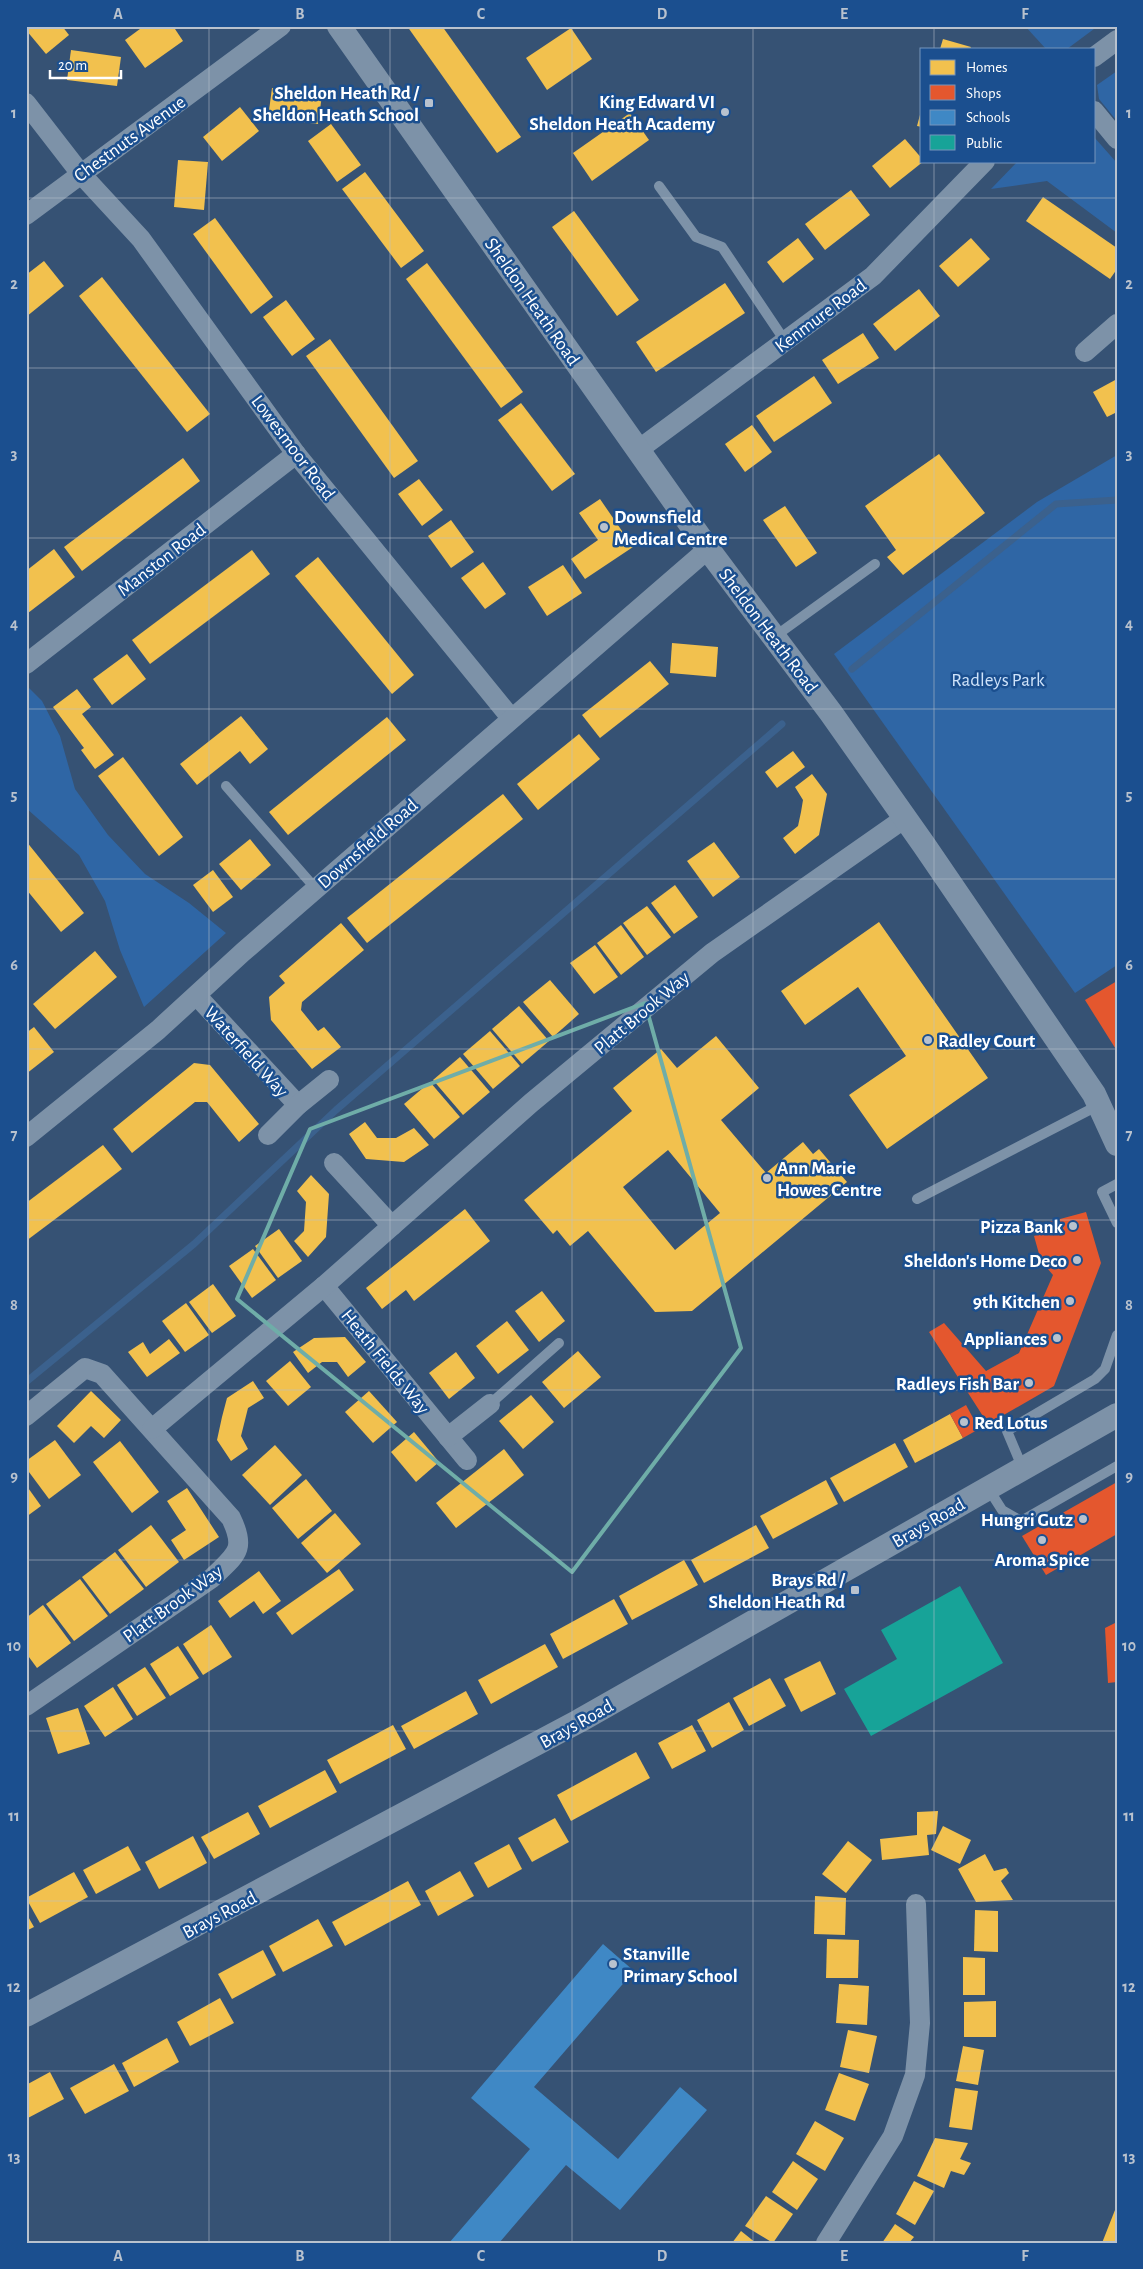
<svg xmlns="http://www.w3.org/2000/svg" width="1143" height="2269" font-family="'Alegreya Sans',sans-serif">
	<style>
		.green { fill: #2f66a5 }
		.homes { fill: #f2c14e; fill-rule: evenodd }
		.shops { fill: #e4572e }
		.schools { fill: #3f88c5 }
		.public { fill: #17a398 }
		.lines { fill: none; stroke-linecap: round; stroke-linejoin: round }
		.stream { stroke: #3b618d; stroke-width: 7 }
		.service { stroke: #7d92a8; stroke-width: 10 }
		.minor { stroke: #7d92a8; stroke-width: 20 }
		.tertiary { stroke: #7d92a8; stroke-width: 24 }
		.marked { fill: none; stroke: #6fada8; stroke-width: 4; stroke-linejoin: round }
		.grid { fill: none; stroke: #b9c2ce; stroke-width: 1; stroke-opacity: 0.55 }
		.poi-dot { fill: #b9c2ce; stroke: #1b4f8f; stroke-width: 2 }
		.labels { text-anchor: middle; stroke-width: 5; stroke-linejoin: round; paint-order: stroke }
		.poi-label { font-size: 19px; font-weight: bold; fill: #fff; stroke: #1b4f8f; text-anchor: end }
		.street-label { font-size: 19px; fill: #fff; stroke: #1b4f8f }
		.park-label { font-size: 19px; fill: #cfe3fa; stroke: #1b4f8f }
		.neatline { fill: none; stroke: #b9c2ce; stroke-width: 2 }
		.grid-label { font-size: 16px; text-anchor: middle; font-weight: bold; fill: #b9c2ce }
	</style>
	<rect width="100%" height="100%" fill="#365274"/>
	<g class="green">
		<path d="M1025,26H1098L1067,49H1046Z"/>
		<path d="M1117,71V121L1099,99L1097,85Z"/>
		<path d="M1094,137L1117,163V233L1047,181L991,189L1018,161H1094Z"/>
		<path d="M1117,455V965L1075,993L834,654L1037,502Z"/>
		<path d="M26,685L42,701L60,736L75,789L108,835L145,874L189,903L226,933L144,1007L120,950L105,901L79,855L26,808Z"/>
	</g>
	<g class="homes">
		<path d="M26,26H62L69,35L46,54L26,30Z"/>
		<path d="M144,26H173L183,41L145,68L125,40Z"/>
		<path d="M407,26H442L521,137L497,153Z"/>
		<path d="M571,28L592,59L547,90L526,58Z"/>
		<path d="M943,39L971,47L970,49H940Z"/>
		<path d="M71,50L121,57L117,86L67,80Z"/>
		<path d="M272,88L322,95L318,124L268,118Z"/>
		<path d="M240,107L259,131L222,161L203,137Z"/>
		<path d="M921,111H922V127L917,126Z"/>
		<path d="M630,113L649,140L592,181L573,153Z"/>
		<path d="M331,124L361,165L337,182L308,141Z"/>
		<path d="M905,139L924,161L890,188L872,166Z"/>
		<path d="M178,160L208,162L204,210L174,207Z"/>
		<path d="M365,172L424,251L401,268L342,189Z"/>
		<path d="M851,190L870,215L825,250L805,224Z"/>
		<path d="M1043,197L1117,248V269L1110,279L1026,221Z"/>
		<path d="M574,211L639,300L617,316L552,227Z"/>
		<path d="M215,218L273,297L251,314L193,234Z"/>
		<path d="M798,238L814,259L783,283L767,262Z"/>
		<path d="M971,238L990,259L958,287L939,266Z"/>
		<path d="M44,261L64,286L26,317V275Z"/>
		<path d="M427,263L523,392L501,408L406,279Z"/>
		<path d="M102,277L210,414L187,432L79,296Z"/>
		<path d="M725,283L745,313L656,372L636,342Z"/>
		<path d="M919,289L940,316L895,351L873,324Z"/>
		<path d="M286,300L315,339L292,356L263,317Z"/>
		<path d="M863,333L879,358L838,384L822,360Z"/>
		<path d="M330,339L418,461L394,478L306,356Z"/>
		<path d="M814,376L832,403L774,442L756,416Z"/>
		<path d="M1117,379V412L1107,417L1093,392Z"/>
		<path d="M521,403L575,474L552,491L498,420Z"/>
		<path d="M752,425L772,452L745,472L725,444Z"/>
		<path d="M939,454L985,513L903,575L887,557L896,550L865,506Z"/>
		<path d="M183,458L200,481L82,571L64,547Z"/>
		<path d="M419,479L443,510L422,526L398,494Z"/>
		<path d="M600,499L633,547L585,579L571,559L598,540L579,513Z"/>
		<path d="M785,506L817,553L796,567L763,520Z"/>
		<path d="M451,520L474,552L451,568L428,536Z"/>
		<path d="M54,549L75,577L28,613L26,571Z"/>
		<path d="M252,550L270,574L150,664L132,640Z"/>
		<path d="M318,557L414,675L392,694L295,576Z"/>
		<path d="M483,562L506,594L485,609L461,578Z"/>
		<path d="M563,565L582,593L547,616L528,587Z"/>
		<path d="M672,643L718,647L716,677L670,673Z"/>
		<path d="M127,654L146,679L112,705L93,679Z"/>
		<path d="M650,661L669,684L600,738L582,715Z"/>
		<path d="M77,689L91,707L82,714L114,755L95,769L81,750L84,748L53,707Z"/>
		<path d="M241,716L268,749L250,764L240,751L197,785L180,764Z"/>
		<path d="M387,717L406,740L288,835L269,812Z"/>
		<path d="M579,734L600,759L538,810L517,784Z"/>
		<path d="M793,751L805,767L777,788L765,772Z"/>
		<path d="M123,757L183,837L159,856L98,776Z"/>
		<path d="M812,774L827,794L819,835L795,854L783,838L798,826L801,812L803,800L795,787Z"/>
		<path d="M503,794L523,819L367,943L347,918Z"/>
		<path d="M250,839L271,865L241,890L219,864Z"/>
		<path d="M26,841L84,913L61,932L26,889Z"/>
		<path d="M714,842L740,877L713,897L687,861Z"/>
		<path d="M213,870L233,897L213,912L193,885Z"/>
		<path d="M675,885L698,917L674,934L651,903Z"/>
		<path d="M647,906L671,937L647,955L623,923Z"/>
		<path d="M879,922L988,1078L887,1149L849,1095L906,1056L858,987L805,1025L781,991Z"/>
		<path d="M341,923L364,950L302,1002L301,1010L318,1031L324,1027L341,1047L312,1069L271,1020L269,997L285,983L279,976Z"/>
		<path d="M621,925L644,957L621,975L597,943Z"/>
		<path d="M595,945L618,977L594,994L570,963Z"/>
		<path d="M95,951L117,977L55,1029L33,1004Z"/>
		<path d="M550,980L579,1014L553,1037L523,1002Z"/>
		<path d="M519,1006L549,1041L522,1064L492,1029Z"/>
		<path d="M34,1027L54,1052L26,1074V1033Z"/>
		<path d="M490,1031L520,1066L493,1089L463,1054Z"/>
		<path d="M716,1036L759,1088L721,1120L766,1173L803,1142L813,1154L819,1149L847,1182L692,1311L655,1312L588,1231L570,1246L557,1230L553,1234L524,1200L632,1111L613,1088L661,1049L677,1068ZM668,1150L720,1213L675,1250L623,1187Z"/>
		<path d="M460,1057L490,1092L463,1115L433,1080Z"/>
		<path d="M194,1063L210,1065L259,1124L239,1142L207,1102H195L132,1153L113,1129Z"/>
		<path d="M430,1082L460,1117L434,1139L404,1104Z"/>
		<path d="M365,1122L377,1138H396L414,1128L429,1145L404,1162L366,1159L349,1134Z"/>
		<path d="M103,1145L122,1169L26,1241V1203Z"/>
		<path d="M311,1175L329,1194L326,1237L308,1257L294,1241L304,1231L306,1202L297,1191Z"/>
		<path d="M465,1209L490,1241L414,1301L406,1290L382,1309L366,1288Z"/>
		<path d="M279,1229L302,1261L278,1278L255,1246Z"/>
		<path d="M253,1249L276,1280L252,1298L229,1266Z"/>
		<path d="M213,1284L236,1316L212,1333L189,1302Z"/>
		<path d="M542,1291L565,1321L539,1342L515,1311Z"/>
		<path d="M186,1303L209,1335L185,1352L162,1321Z"/>
		<path d="M507,1321L529,1350L498,1374L476,1346Z"/>
		<path d="M345,1337L366,1362L348,1377L337,1362H322L308,1373L293,1352L314,1338Z"/>
		<path d="M169,1339L180,1353L147,1377L128,1352L143,1342L150,1354Z"/>
		<path d="M578,1351L601,1377L564,1408L542,1382Z"/>
		<path d="M456,1352L475,1378L449,1399L429,1373Z"/>
		<path d="M290,1361L311,1387L288,1406L266,1381Z"/>
		<path d="M253,1381L264,1398L248,1408L241,1436L248,1449L231,1461L217,1440L222,1417L227,1398Z"/>
		<path d="M91,1391L121,1420L104,1438L91,1426L74,1443L57,1426Z"/>
		<path d="M369,1391L397,1422L373,1443L345,1412Z"/>
		<path d="M531,1395L554,1422L523,1449L499,1421Z"/>
		<path d="M950,1414L963,1438L915,1463L903,1440Z"/>
		<path d="M414,1432L439,1462L416,1482L391,1452Z"/>
		<path d="M55,1440L81,1475L49,1499L26,1468V1461Z"/>
		<path d="M120,1441L159,1492L132,1513L93,1462Z"/>
		<path d="M895,1443L908,1467L844,1502L830,1478Z"/>
		<path d="M275,1445L302,1475L270,1505L242,1475Z"/>
		<path d="M504,1449L524,1475L456,1528L436,1503Z"/>
		<path d="M306,1479L332,1511L298,1539L272,1508Z"/>
		<path d="M826,1480L838,1504L773,1539L760,1516Z"/>
		<path d="M26,1485L41,1506L26,1517Z"/>
		<path d="M187,1488L219,1537L184,1560L171,1540L186,1530L167,1501Z"/>
		<path d="M335,1513L361,1544L327,1573L301,1543Z"/>
		<path d="M151,1525L179,1562L146,1587L118,1550Z"/>
		<path d="M756,1525L769,1548L704,1583L691,1560Z"/>
		<path d="M115,1552L144,1589L110,1614L82,1577Z"/>
		<path d="M684,1560L698,1585L632,1620L619,1596Z"/>
		<path d="M339,1569L354,1590L292,1635L276,1613Z"/>
		<path d="M259,1571L281,1601L263,1614L254,1601L230,1618L218,1601Z"/>
		<path d="M80,1579L108,1616L74,1641L46,1604Z"/>
		<path d="M614,1599L628,1624L563,1659L550,1634Z"/>
		<path d="M43,1605L71,1643L37,1668L26,1653V1618Z"/>
		<path d="M211,1625L232,1657L203,1675L183,1644Z"/>
		<path d="M545,1644L558,1667L491,1704L478,1680Z"/>
		<path d="M178,1646L199,1678L170,1696L150,1664Z"/>
		<path d="M820,1661L836,1694L801,1712L784,1679Z"/>
		<path d="M145,1667L166,1698L137,1716L117,1685Z"/>
		<path d="M770,1678L786,1706L749,1726L733,1698Z"/>
		<path d="M113,1687L133,1719L105,1737L84,1706Z"/>
		<path d="M466,1691L478,1714L414,1749L401,1726Z"/>
		<path d="M729,1702L744,1730L712,1748L697,1720Z"/>
		<path d="M78,1708L90,1744L58,1754L46,1718Z"/>
		<path d="M393,1725L406,1749L340,1784L327,1760Z"/>
		<path d="M692,1725L706,1751L672,1769L658,1743Z"/>
		<path d="M636,1752L650,1778L571,1821L557,1795Z"/>
		<path d="M325,1770L337,1792L270,1828L258,1806Z"/>
		<path d="M938,1811L936,1834L927,1835L929,1855L882,1860L880,1839L917,1835V1812Z"/>
		<path d="M248,1812L260,1834L214,1859L201,1837Z"/>
		<path d="M555,1818L569,1842L532,1862L518,1838Z"/>
		<path d="M943,1826L971,1840L960,1864L931,1850Z"/>
		<path d="M193,1836L207,1863L159,1889L145,1862Z"/>
		<path d="M848,1841L872,1860L846,1893L822,1874Z"/>
		<path d="M509,1844L522,1869L488,1888L474,1863Z"/>
		<path d="M128,1846L141,1870L96,1894L83,1870Z"/>
		<path d="M985,1854L994,1871L1006,1868L1009,1873L1001,1881L1013,1900L976,1902L958,1869Z"/>
		<path d="M460,1871L474,1896L438,1916L425,1891Z"/>
		<path d="M74,1872L88,1897L40,1923L26,1898Z"/>
		<path d="M408,1881L421,1905L345,1946L332,1922Z"/>
		<path d="M815,1896L846,1898L845,1935L814,1934Z"/>
		<path d="M975,1910L998,1911V1952L974,1951Z"/>
		<path d="M26,1913L34,1927L26,1931Z"/>
		<path d="M318,1919L333,1946L283,1972L269,1946Z"/>
		<path d="M827,1939L859,1940L858,1978H826Z"/>
		<path d="M263,1950L276,1975L232,1999L218,1974Z"/>
		<path d="M963,1957L985,1958V1995H963Z"/>
		<path d="M839,1984L869,1986L867,2025L836,2023Z"/>
		<path d="M220,1998L234,2023L190,2046L177,2022Z"/>
		<path d="M996,2001V2037H964V2002Z"/>
		<path d="M848,2030L877,2036L869,2073L840,2067Z"/>
		<path d="M167,2038L179,2062L134,2087L122,2063Z"/>
		<path d="M963,2046L984,2050L978,2085L956,2081Z"/>
		<path d="M114,2064L129,2091L85,2114L70,2088Z"/>
		<path d="M50,2072L64,2099L26,2119V2085Z"/>
		<path d="M839,2073L869,2084L855,2121L825,2110Z"/>
		<path d="M955,2088L978,2091L972,2130L949,2127Z"/>
		<path d="M815,2121L844,2138L825,2171L796,2154Z"/>
		<path d="M935,2138L968,2143L960,2159L971,2163L964,2175L951,2171L944,2188L917,2176Z"/>
		<path d="M793,2161L818,2179L797,2210L772,2192Z"/>
		<path d="M914,2181L934,2191L915,2225L896,2214Z"/>
		<path d="M766,2196L793,2214L773,2243L745,2226Z"/>
		<path d="M1115,2210L1117,2211V2243H1102Z"/>
		<path d="M895,2224L914,2237L909,2243H882Z"/>
		<path d="M741,2231L756,2243H732Z"/>
	</g>
	<g class="shops">
		<path d="M1117,981V1051L1085,1000Z"/>
		<path d="M1086,1212L1101,1263L1054,1386L988,1424L929,1332L944,1323L986,1371L1019,1353L1053,1275L1041,1261L1034,1236L1050,1231L1049,1222Z"/>
		<path d="M966,1405L979,1429L963,1438L950,1414Z"/>
		<path d="M1117,1482V1534L1046,1575L1022,1536Z"/>
		<path d="M1117,1622V1682L1108,1683L1105,1628Z"/>
	</g>
	<path class="schools" d="M603,1944L634,1971L534,2087L618,2159L680,2087L707,2110L620,2210L566,2165L499,2243H449L530,2149L471,2098Z"/>
	<path class="public" d="M960,1586L1003,1663L871,1736L844,1689L897,1659L881,1630Z"/>
	<g class="lines">
		<g class="stream">
			<path d="M852,669L1056,504L1117,500"/>
			<path d="M26,1382L194,1244L336,1110L782,724"/>
		</g>
		<g class="service">
			<path d="M659,186L696,237L722,247L785,341"/>
			<path d="M774,637L875,564"/>
			<path d="M226,786L316,889"/>
			<path d="M1117,1184L1102,1192L1117,1223"/>
			<path d="M917,1199L1099,1105"/>
			<path d="M490,1404L559,1343"/>
			<path d="M1023,1469L1007,1431L1095,1379L1105,1369L1117,1335"/>
			<path d="M988,1488L1002,1510L1021,1521L1117,1466"/>
		</g>
		<g class="minor">
			<path d="M1094,57L1117,40"/>
			<path d="M26,103L81,174L141,239L296,454L511,718"/>
			<path d="M1094,111L1117,139"/>
			<path d="M26,215L281,26"/>
			<path d="M1085,352L1117,324"/>
			<path d="M638,450L873,276L985,161"/>
			<path d="M26,664L296,454"/>
			<path d="M197,996L298,1105"/>
			<path d="M268,1135L298,1105L329,1080"/>
			<path d="M26,1137L158,1030L243,952L708,549"/>
			<path d="M334,1163L392,1226"/>
			<path d="M324,1286L467,1460"/>
			<path d="M26,1416L85,1368L102,1374L231,1518C247,1551 235,1555 212,1578L26,1706"/>
			<path d="M152,1429L324,1286L531,1103L712,953L905,818"/>
			<path d="M448,1437L490,1404"/>
			<path d="M826,2243L893,2136L915,2075L920,2023L916,1904"/>
		</g>
		<g class="tertiary">
			<path d="M339,26L708,549L831,713L924,845L1094,1094L1117,1144"/>
			<path d="M26,2015L579,1721L1117,1415"/>
		</g>
	</g>
	<path class="marked" d="M645,1003L741,1348L572,1572L237,1299L310,1129Z"/>
	<path class="grid" d="M209,26V2243M390,26V2243M572,26V2243M753,26V2243M934,26V49M934,161V2243M26,198H1117M26,368H1117M26,538H1117M26,709H1117M26,879H1117M26,1049H1117M26,1220H1117M26,1390H1117M26,1560H1117M26,1731H1117M26,1901H1117M26,2071H1117"/>
	<g class="poi-dot">
		<rect x="424" y="98" width="10" height="10" rx="2.5"/>
		<circle cx="725" cy="112" r="5"/>
		<circle cx="604" cy="527" r="5"/>
		<circle cx="928" cy="1040" r="5"/>
		<circle cx="767" cy="1178" r="5"/>
		<circle cx="1073" cy="1226" r="5"/>
		<circle cx="1077" cy="1260" r="5"/>
		<circle cx="1070" cy="1301" r="5"/>
		<circle cx="1057" cy="1338" r="5"/>
		<circle cx="1029" cy="1383" r="5"/>
		<circle cx="964" cy="1422" r="5"/>
		<circle cx="1083" cy="1519" r="5"/>
		<circle cx="1042" cy="1540" r="5"/>
		<rect x="850" y="1585" width="10" height="10" rx="2.5"/>
		<circle cx="613" cy="1964" r="5"/>
	</g>
	<g class="labels">
		<g class="poi-label">
			<text x="419" y="99">Sheldon Heath Rd /<tspan x="419" dy="22">Sheldon Heath School</tspan></text>
			<text x="715" y="108">King Edward VI<tspan x="715" dy="22">Sheldon Heath Academy</tspan></text>
			<text x="614" y="523" text-anchor="start">Downsfield<tspan x="614" dy="22">Medical Centre</tspan></text>
			<text x="938" y="1047" text-anchor="start">Radley Court</text>
			<text x="777" y="1174" text-anchor="start">Ann Marie<tspan x="777" dy="22">Howes Centre</tspan></text>
			<text x="1063" y="1233">Pizza Bank</text>
			<text x="1067" y="1267">Sheldon's Home Deco</text>
			<text x="1060" y="1308">9th Kitchen</text>
			<text x="1047" y="1345">Appliances</text>
			<text x="1019" y="1390">Radleys Fish Bar</text>
			<text x="974" y="1429" text-anchor="start">Red Lotus</text>
			<text x="1073" y="1526">Hungri Gutz</text>
			<text x="1042" y="1566" text-anchor="middle">Aroma Spice</text>
			<text x="845" y="1586">Brays Rd /<tspan x="845" dy="22">Sheldon Heath Rd</tspan></text>
			<text x="623" y="1960" text-anchor="start">Stanville<tspan x="623" dy="22">Primary School</tspan></text>
		</g>
		<g class="street-label">
			<text transform="translate(129 138) rotate(-36)" y="7">Chestnuts Avenue</text>
			<text transform="translate(533 301) rotate(55)" y="7">Sheldon Heath Road</text>
			<text transform="translate(820 315) rotate(-37)" y="7">Kenmure Road</text>
			<text transform="translate(294 447) rotate(53)" y="7">Lowesmoor Road</text>
			<text transform="translate(161 559) rotate(-38)" y="7">Manston Road</text>
			<text transform="translate(769 630) rotate(53)" y="7">Sheldon Heath Road</text>
			<text transform="translate(367 843) rotate(-41)" y="7">Downsfield Road</text>
			<text transform="translate(641 1012) rotate(-40)" y="7">Platt Brook Way</text>
			<text transform="translate(247 1051) rotate(48)" y="7">Waterfield Way</text>
			<text transform="translate(386 1361) rotate(51)" y="7">Heath Fields Way</text>
			<text transform="translate(928 1522) rotate(-30)" y="7">Brays Road</text>
			<text transform="translate(172 1603) rotate(-36)" y="7">Platt Brook Way</text>
			<text transform="translate(576 1723) rotate(-29)" y="7">Brays Road</text>
			<text transform="translate(219 1914) rotate(-28)" y="7">Brays Road</text>
		</g>
		<g class="park-label">
			<text x="998" y="686">Radleys Park</text>
		</g>
	</g>
	<rect width="1143" height="2269" fill="none" stroke="#1b4f8f" stroke-width="55"/>
	<rect x="920" y="48" width="175" height="115" fill="#1b4f8f" stroke="#7695bc"/>
	<rect x="930" y="60" width="25" height="15" fill="#f2c14e" stroke="#7695bc"/>
	<text x="966" y="72" font-size="15" fill="#ffffff">Homes</text>
	<rect x="930" y="85" width="25" height="15" fill="#e4572e" stroke="#7695bc"/>
	<text x="966" y="98" font-size="15" fill="#ffffff">Shops</text>
	<rect x="930" y="110" width="25" height="15" fill="#3f88c5" stroke="#7695bc"/>
	<text x="966" y="122" font-size="15" fill="#ffffff">Schools</text>
	<rect x="930" y="135" width="25" height="15" fill="#17a398" stroke="#7695bc"/>
	<text x="966" y="148" font-size="15" fill="#ffffff">Public</text>
	<path d="M50 70v8h71v-8" fill="none" stroke="#ffffff" stroke-width="2.5"/>
	<text x="58" y="70" font-size="15" fill="#ffffff" stroke="#1b4f8f" stroke-width="4" paint-order="stroke">20 m</text>
	<rect x="28" y="28" width="1088" height="2214" class="neatline"/>
	<g class="grid-label">
		<text x="118" y="19">A</text>
		<text x="300" y="19">B</text>
		<text x="481" y="19">C</text>
		<text x="662" y="19">D</text>
		<text x="844" y="19">E</text>
		<text x="1025" y="19">F</text>
		<text x="14" y="118">1</text>
		<text x="1129" y="118">1</text>
		<text x="14" y="289">2</text>
		<text x="1129" y="289">2</text>
		<text x="14" y="459">3</text>
		<text x="1129" y="459">3</text>
		<text x="14" y="629">4</text>
		<text x="1129" y="629">4</text>
		<text x="14" y="800">5</text>
		<text x="1129" y="800">5</text>
		<text x="14" y="970">6</text>
		<text x="1129" y="970">6</text>
		<text x="14" y="1140">7</text>
		<text x="1129" y="1140">7</text>
		<text x="14" y="1310">8</text>
		<text x="1129" y="1310">8</text>
		<text x="14" y="1481">9</text>
		<text x="1129" y="1481">9</text>
		<text x="14" y="1651">10</text>
		<text x="1129" y="1651">10</text>
		<text x="14" y="1821">11</text>
		<text x="1129" y="1821">11</text>
		<text x="14" y="1992">12</text>
		<text x="1129" y="1992">12</text>
		<text x="14" y="2162">13</text>
		<text x="1129" y="2162">13</text>
		<text x="118" y="2261">A</text>
		<text x="300" y="2261">B</text>
		<text x="481" y="2261">C</text>
		<text x="662" y="2261">D</text>
		<text x="844" y="2261">E</text>
		<text x="1025" y="2261">F</text>
	</g>
</svg>
